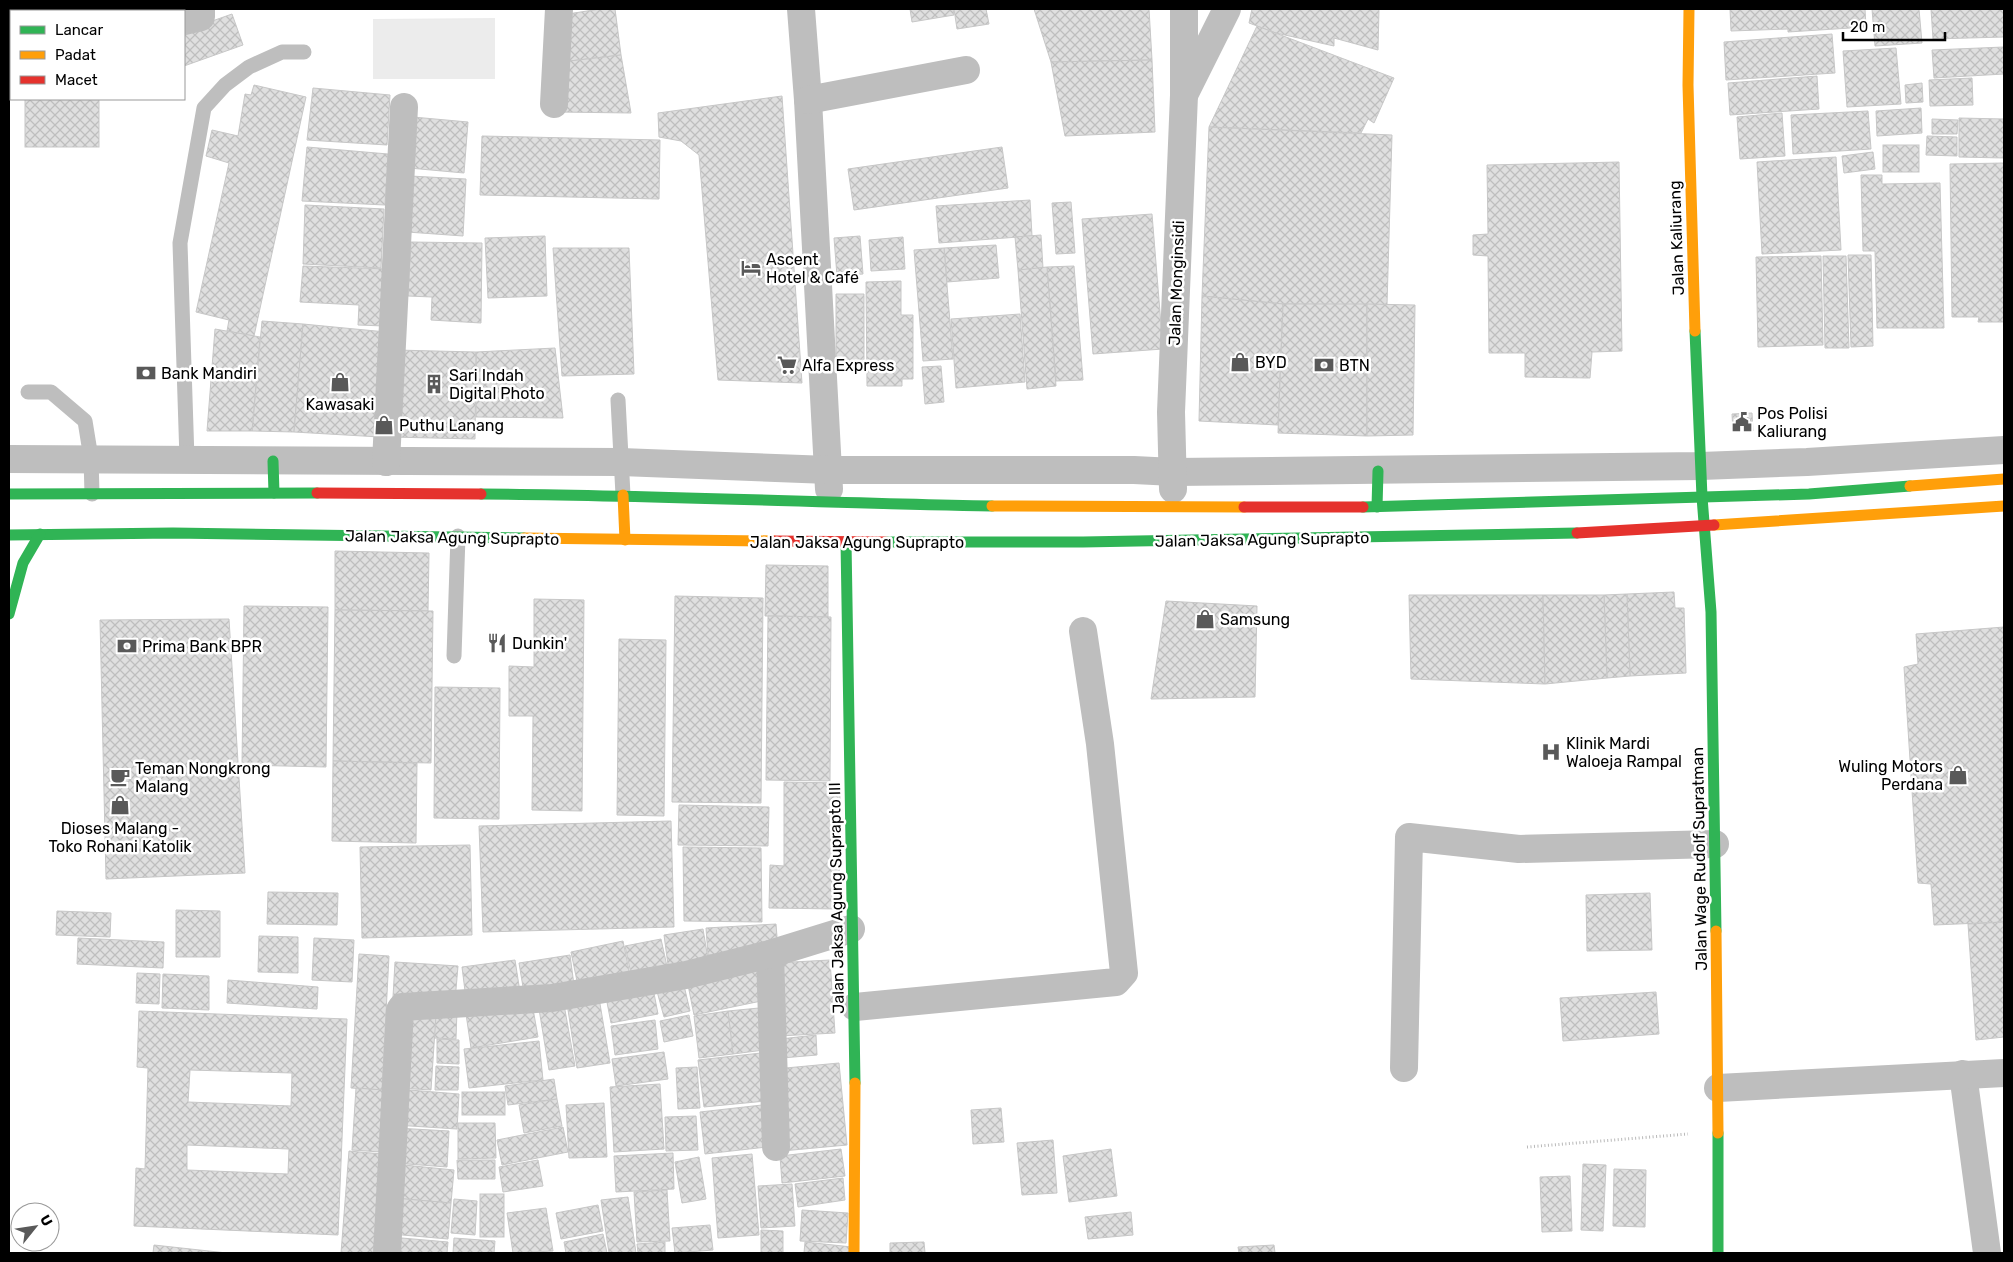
<svg xmlns="http://www.w3.org/2000/svg" width="2013" height="1262" font-family="Rubik,sans-serif">
	<style>
		.pitch { fill: #ececec }
		.building { fill: url(#building-cross-hatch); stroke: #c7c7c7; fill-rule: evenodd }
		.lines { fill: none; stroke-linecap: round; stroke-linejoin: round }
		.path { stroke: #b9b9b9; stroke-width: 3; stroke-dasharray: 1 2.5; stroke-linecap: butt }
		.lane { stroke: #bebebe; stroke-width: 15 }
		.street { stroke: #bebebe; stroke-width: 28 }
		.fast { stroke: #30b455; stroke-width: 11 }
		.slow { stroke: #ff9f0a; stroke-width: 11 }
		.jam { stroke: #e5322d; stroke-width: 11 }
		.labels { text-anchor: middle; stroke-width: 5; stroke-linejoin: round; paint-order: stroke }
		.street-label { font-size: 16px; fill: #000; stroke: #fff }
		.poi-label { font-size: 16px; fill: #000; stroke: #fff; text-anchor: start }
	</style>
	<defs>
		<pattern id="building-cross-hatch" width="8" height="8" patternUnits="userSpaceOnUse" patternTransform="scale(1.25)"><rect width="8" height="8" fill="#dfdfdf"/><path d="M0 0l8 8M0 8l8-8" fill="none" stroke="#bebebe"/></pattern>
	</defs>
	<rect width="100%" height="100%" fill="#fff"/>
	<path class="pitch" d="M495,18V79H373V19Z"/>
	<g class="building">
		<path d="M600,9H615L621,55L561,62V15Z"/>
		<path d="M910,9H953L954,15L912,22Z"/>
		<path d="M954,9H986L989,24L957,29Z"/>
		<path d="M1034,9H1149L1152,60L1051,62Z"/>
		<path d="M1252,9H1379L1378,50L1334,38V46L1276,33L1249,23Z"/>
		<path d="M1730,9H1865L1866,27L1788,32V29L1731,31Z"/>
		<path d="M1872,9H1919L1922,43L1875,46Z"/>
		<path d="M1931,9H2004V37L1933,39Z"/>
		<path d="M232,14L243,45L184,66V31Z"/>
		<path d="M1257,26L1394,78L1374,123L1368,119L1361,133L1209,127Z"/>
		<path d="M1832,34L1835,73L1726,80L1724,42Z"/>
		<path d="M2004,47V74L1934,78L1932,50Z"/>
		<path d="M1896,48L1901,104L1847,107L1843,51Z"/>
		<path d="M621,55L631,113L558,112L561,62Z"/>
		<path d="M1152,60L1155,132L1065,136L1051,62Z"/>
		<path d="M1817,76L1819,109L1730,115L1728,83Z"/>
		<path d="M1972,78L1973,105L1930,106L1929,80Z"/>
		<path d="M1922,83L1923,102L1906,103L1905,85Z"/>
		<path d="M254,85L306,97L254,336L227,331L229,320L196,312L229,163L206,156L212,130L238,136L245,94L251,95Z"/>
		<path d="M313,88L390,95L387,145L307,140Z"/>
		<path d="M782,96L802,383L718,380L699,155L681,141L659,137L658,113Z"/>
		<rect x="25" y="99" width="74" height="48"/>
		<path d="M1921,108L1922,133L1877,136L1876,111Z"/>
		<path d="M1868,111L1871,149L1793,154L1791,115Z"/>
		<path d="M1782,113L1785,156L1740,159L1737,117Z"/>
		<path d="M413,117L468,122L464,173L409,168Z"/>
		<path d="M1959,118L2004,119V158L1959,157Z"/>
		<path d="M1932,119L1958,120L1957,134H1932Z"/>
		<path d="M1209,127L1392,135L1387,305L1283,304L1202,296Z"/>
		<path d="M482,136L660,140L659,199L480,195Z"/>
		<path d="M1927,136L1957,137V156L1926,155Z"/>
		<rect x="1883" y="145" width="36" height="27"/>
		<path d="M307,147L388,154L385,205L302,201Z"/>
		<path d="M1002,147L1008,188L854,210L848,169Z"/>
		<path d="M1873,152L1875,169L1844,173L1842,156Z"/>
		<path d="M1836,157L1841,250L1762,254L1757,162Z"/>
		<path d="M1619,162L1622,351L1592,352L1590,378L1525,377V353H1489L1488,256L1473,255V235L1488,234L1487,165Z"/>
		<path d="M2004,163V322H1978L1979,317H1952L1950,164Z"/>
		<path d="M1861,175H1882V184L1940,183L1944,328H1877L1875,251H1863Z"/>
		<path d="M410,176L466,179L463,236L407,232Z"/>
		<path d="M1030,200L1032,236L939,243L936,206Z"/>
		<path d="M1071,202L1075,253L1056,254L1052,203Z"/>
		<path d="M305,205L384,209L381,268L303,264Z"/>
		<path d="M1152,214L1163,349L1093,354L1082,219Z"/>
		<path d="M1041,235L1043,268L1018,270L1015,237Z"/>
		<path d="M545,236L547,296L488,298L485,238Z"/>
		<path d="M860,236L863,274L837,276L834,238Z"/>
		<path d="M903,237L905,269L871,271L869,240Z"/>
		<path d="M411,242L482,243L481,323L431,320L432,297L408,296Z"/>
		<path d="M996,245L999,278L947,282L944,248Z"/>
		<path d="M553,248H629L634,374L562,376Z"/>
		<path d="M944,248L953,359L923,361L914,250Z"/>
		<path d="M1848,255H1871L1873,346L1851,347Z"/>
		<path d="M1821,256L1823,345L1758,347L1756,257Z"/>
		<path d="M1823,256H1846L1849,348H1825Z"/>
		<path d="M303,266L388,269L384,326L358,325L359,305L300,302Z"/>
		<path d="M1074,266L1083,380L1056,381L1047,267Z"/>
		<path d="M1047,267L1056,386L1027,389L1018,270Z"/>
		<path d="M901,281V315H913V379H902V386H867L866,282Z"/>
		<path d="M836,294H864V368L836,369Z"/>
		<path d="M1202,296L1283,304L1278,425L1199,421Z"/>
		<path d="M1283,304H1367V436L1278,433Z"/>
		<path d="M1367,304L1415,305L1413,435L1367,436Z"/>
		<path d="M1020,314L1025,382L956,388L951,319Z"/>
		<path d="M262,321L303,324L294,432L252,431Z"/>
		<path d="M303,324L386,332L380,437L294,432Z"/>
		<path d="M215,329L260,337L252,431H207Z"/>
		<path d="M555,348L563,418L476,417V352Z"/>
		<path d="M395,350L476,352L475,439L391,437Z"/>
		<path d="M941,366L944,402L925,404L922,367Z"/>
		<path d="M1752,413L1753,431L1733,432L1732,414Z"/>
		<path d="M335,551L429,553L428,611L335,610Z"/>
		<path d="M766,565L828,566V617L765,616Z"/>
		<path d="M1674,592L1675,608H1684L1686,673L1630,676L1627,594Z"/>
		<path d="M1627,594L1630,676L1607,678L1604,595Z"/>
		<path d="M1409,595H1543L1545,684L1411,679Z"/>
		<path d="M1543,595H1604L1607,678L1545,684Z"/>
		<path d="M675,596L763,598L761,803L672,802Z"/>
		<path d="M534,599L584,600L582,811L532,810L533,716H509V666L534,667Z"/>
		<path d="M1166,601L1257,606L1255,697L1151,699Z"/>
		<path d="M244,606L328,607L326,767L242,765Z"/>
		<path d="M335,610L433,611L431,763L333,761Z"/>
		<path d="M768,616L831,617L830,781L766,780Z"/>
		<path d="M229,619L245,873L106,879L100,620Z"/>
		<path d="M2004,627V922L1934,925L1931,884L1918,883L1904,667L1918,664L1916,634Z"/>
		<path d="M619,639L666,640L664,816L617,815Z"/>
		<path d="M435,687L500,688L499,819L434,818Z"/>
		<path d="M333,761L417,763L416,843L332,841Z"/>
		<path d="M784,782L840,783L839,909L769,908L770,865L784,866Z"/>
		<path d="M679,805L769,807L768,846L678,845Z"/>
		<path d="M671,821L674,927L483,932L479,826Z"/>
		<path d="M470,845L472,935L362,938L360,847Z"/>
		<path d="M683,847L761,848L762,922L684,921Z"/>
		<path d="M268,892L338,893L337,925L267,924Z"/>
		<path d="M1650,893L1652,950L1587,951L1586,895Z"/>
		<path d="M176,910L220,911V957H176Z"/>
		<path d="M57,911L111,913L110,937L56,935Z"/>
		<path d="M2004,922V1037L1976,1040L1968,924Z"/>
		<path d="M776,924L778,950L708,955L706,928Z"/>
		<path d="M703,929L708,959L668,965L664,935Z"/>
		<path d="M259,936L298,937V973L258,972Z"/>
		<path d="M78,938L164,942L163,968L77,964Z"/>
		<path d="M314,938L354,940L352,982L312,980Z"/>
		<path d="M661,939L668,971L632,978L625,946Z"/>
		<path d="M623,941L630,975L578,986L571,952Z"/>
		<path d="M359,954L389,956L382,1090L351,1088Z"/>
		<path d="M570,955L574,985L524,993L519,963Z"/>
		<path d="M763,959L771,999L694,1015L686,975Z"/>
		<path d="M515,960L520,992L466,999L462,967Z"/>
		<path d="M830,960L835,1033L779,1036L774,963Z"/>
		<path d="M395,962L458,966L455,1001L393,997Z"/>
		<path d="M137,973L160,974L159,1004L136,1003Z"/>
		<path d="M163,974L209,976V1010L162,1008Z"/>
		<path d="M682,977L690,1011L664,1017L655,984Z"/>
		<path d="M228,980L318,987L317,1009L227,1003Z"/>
		<path d="M652,983L658,1014L611,1023L605,992Z"/>
		<path d="M598,992L610,1063L577,1068L566,997Z"/>
		<path d="M1656,992L1659,1034L1563,1041L1560,998Z"/>
		<path d="M563,999L575,1066L549,1070L538,1003Z"/>
		<path d="M532,1003L538,1037L471,1048L466,1014Z"/>
		<path d="M759,1008L764,1050L733,1054L728,1011Z"/>
		<path d="M436,1010L457,1011L456,1039L434,1038Z"/>
		<path d="M139,1011L347,1019L338,1235L134,1226L136,1168L145,1169L148,1068L137,1067ZM190,1070L292,1073L291,1106L188,1102ZM187,1145L289,1149L288,1174L187,1170Z"/>
		<path d="M728,1011L733,1054L699,1058L694,1016Z"/>
		<path d="M401,1013L436,1015L431,1090L398,1088Z"/>
		<path d="M689,1015L693,1036L664,1042L660,1021Z"/>
		<path d="M655,1020L658,1049L615,1055L611,1026Z"/>
		<path d="M816,1035L817,1055L782,1058L780,1039Z"/>
		<path d="M437,1039L459,1040V1064L437,1063Z"/>
		<path d="M539,1041L543,1080L469,1088L464,1049Z"/>
		<path d="M664,1052L668,1079L616,1086L612,1059Z"/>
		<path d="M761,1053L766,1101L704,1107L698,1060Z"/>
		<path d="M839,1063L847,1145L782,1151L775,1069Z"/>
		<path d="M436,1066L459,1067L458,1090H435Z"/>
		<path d="M697,1067L700,1108L678,1109L676,1068Z"/>
		<path d="M554,1079L557,1099L508,1105L505,1086Z"/>
		<path d="M660,1084L664,1149L614,1152L610,1087Z"/>
		<path d="M356,1088L384,1090L380,1152L352,1150Z"/>
		<path d="M397,1089L459,1094L457,1129L395,1125Z"/>
		<rect x="462" y="1092" width="43" height="23"/>
		<path d="M557,1099L562,1126L524,1133L519,1105Z"/>
		<path d="M604,1103L607,1157L569,1158L566,1105Z"/>
		<path d="M762,1105L767,1147L705,1154L700,1112Z"/>
		<path d="M1001,1108L1004,1142L973,1144L971,1110Z"/>
		<path d="M696,1116L698,1150L666,1151L665,1117Z"/>
		<path d="M458,1123H495L496,1158L458,1159Z"/>
		<path d="M563,1127L568,1152L502,1165L497,1140Z"/>
		<path d="M396,1128L449,1131L447,1167L394,1163Z"/>
		<path d="M1053,1140L1057,1193L1022,1195L1017,1143Z"/>
		<path d="M841,1149L845,1176L782,1183L780,1156Z"/>
		<path d="M1111,1149L1117,1196L1069,1202L1063,1156Z"/>
		<path d="M349,1151L382,1154L374,1253H341Z"/>
		<path d="M673,1153L674,1189L616,1192L614,1156Z"/>
		<path d="M752,1154L759,1235L718,1238L712,1158Z"/>
		<path d="M699,1157L706,1199L682,1203L675,1162Z"/>
		<path d="M457,1160H495V1179H458Z"/>
		<path d="M538,1160L543,1186L503,1192L499,1167Z"/>
		<path d="M394,1164L454,1170L451,1203L392,1198Z"/>
		<path d="M1583,1164L1606,1165L1603,1231L1581,1230Z"/>
		<path d="M1614,1169L1646,1170L1645,1227L1613,1226Z"/>
		<path d="M1570,1176L1572,1231L1542,1232L1540,1177Z"/>
		<path d="M843,1178L845,1200L798,1207L795,1184Z"/>
		<path d="M792,1184L795,1226L761,1228L758,1186Z"/>
		<path d="M667,1190L670,1241L637,1242L634,1192Z"/>
		<rect x="480" y="1194" width="24" height="43"/>
		<path d="M628,1197L636,1253H609L601,1200Z"/>
		<path d="M394,1198L451,1203L448,1239L391,1234Z"/>
		<path d="M454,1199L477,1201L475,1235L451,1233Z"/>
		<path d="M598,1205L603,1231L561,1239L556,1213Z"/>
		<path d="M546,1208L553,1251L513,1253L507,1213Z"/>
		<path d="M802,1210L848,1213L846,1243L800,1241Z"/>
		<path d="M1131,1212L1133,1235L1088,1239L1085,1217Z"/>
		<path d="M710,1225L713,1250L675,1253L672,1228Z"/>
		<path d="M761,1230L783,1231V1253H761Z"/>
		<path d="M603,1234L607,1253H566L564,1242Z"/>
		<path d="M390,1237L448,1242L447,1253H388Z"/>
		<path d="M454,1238L495,1241L494,1253H453Z"/>
		<path d="M665,1242V1253H638L637,1244Z"/>
		<path d="M805,1242L852,1247V1253H804Z"/>
		<path d="M924,1242L925,1253H890V1243Z"/>
		<path d="M154,1245L227,1253H153Z"/>
		<path d="M1274,1245L1275,1253H1239L1238,1247Z"/>
	</g>
	<g class="lines">
		<path class="path" d="M1527,1147L1688,1134"/>
		<g class="lane">
			<path d="M28,392H51L85,421L91,458L92,494"/>
			<path d="M618,400L623,495"/>
			<path d="M187,459L180,243L204,108L225,85L249,67L282,52H304"/>
			<path d="M454,656L458,536"/>
		</g>
		<g class="street">
			<path d="M96,9L97,11"/>
			<path d="M801,9L808,100L829,489"/>
			<path d="M184,21L201,17V9"/>
			<path d="M1185,93L1227,9"/>
			<path d="M808,100L966,70"/>
			<path d="M554,104L559,9"/>
			<path d="M9,459L621,462L829,470H1134L1174,472L1701,466L1807,462L2004,450"/>
			<path d="M386,462L404,107"/>
			<path d="M1173,489L1171,412L1184,95V9"/>
			<path d="M770,954L776,1147"/>
			<path d="M855,1007L1116,982L1124,973L1100,744L1083,631"/>
			<path d="M1404,1068L1409,837L1519,849L1715,844"/>
			<path d="M1963,1074L1987,1253"/>
			<path d="M1718,1088L2004,1073"/>
			<path d="M387,1253L400,1010L402,1007L552,998L686,975L770,954L851,929"/>
		</g>
		<g class="fast">
			<path d="M1695,331L1702,497L1711,612L1716,931"/>
			<path d="M273,461L274,493"/>
			<path d="M9,494L317,493"/>
			<path d="M481,494C651,495 821,503 992,506"/>
			<path d="M1363,507L1809,494L1910,486"/>
			<path d="M1377,507L1378,471"/>
			<path d="M9,535L173,533L524,538"/>
			<path d="M846,542L855,1083"/>
			<path d="M886,542H1083L1577,533"/>
			<path d="M9,614L23,563L40,534"/>
			<path d="M1718,1133V1253"/>
		</g>
		<g class="slow">
			<path d="M1689,9L1688,85L1695,331"/>
			<path d="M1910,486L2004,479"/>
			<path d="M623,495L625,540"/>
			<path d="M992,506L1244,507"/>
			<path d="M1714,525L2004,506"/>
			<path d="M524,538L774,541"/>
			<path d="M1716,931L1718,1133"/>
			<path d="M854,1253L855,1083"/>
		</g>
		<g class="jam">
			<path d="M317,493L481,494"/>
			<path d="M1244,507H1363"/>
			<path d="M1577,533L1714,525"/>
			<path d="M774,541L886,542"/>
		</g>
	</g>
	<defs>
		<symbol id="hotel-bare" viewBox="-9 -9 18 18"><path d="M-6-4.5h1.5V1H6V5H4.5V3h-9V5H-6ZM-4 0a1.8 1.8 0 1 1 3.6 0ZM.5 0V-2.5h3Q6-2.5 6 0Z" fill="#595959" stroke="#fff" stroke-width="2.5" paint-order="stroke"/></symbol>
		<symbol id="shop-bare" viewBox="-9 -9 18 18"><path d="M-5-2.5h2.3a2.7 3.5 0 0 1 5.4 0H5L5.5 6h-11ZM-1.5-2.5h3a1.5 2.3 0 0 0-3 0Z" fill="#595959" stroke="#fff" stroke-width="2.5" paint-order="stroke"/></symbol>
		<symbol id="supermarket-bare" viewBox="-9 -9 18 18"><path d="M-6-5.5h2.5l.6 2H6L4.5 2H-2.5L-4.4-4H-6ZM-1.5 3.2a1.3 1.3 0 1 0 .1 0ZM3 3.2a1.3 1.3 0 1 0 .1 0Z" fill="#595959" stroke="#fff" stroke-width="2.5" paint-order="stroke"/></symbol>
		<symbol id="bank-bare" viewBox="-9 -9 18 18"><path d="M-6-4H6V4H-6ZM0-2.3a2.3 2.3 0 1 0 0 4.6a2.3 2.3 0 1 0 0-4.6Z" fill="#595959" stroke="#fff" stroke-width="2.5" paint-order="stroke"/></symbol>
		<symbol id="building-bare" viewBox="-9 -9 18 18"><path d="M-4-6H4V6H1V3H-1V6H-4ZM-2.5-4.3h1.7v1.8h-1.7ZM.8-4.3h1.7v1.8H.8ZM-2.5-1h1.7V.8h-1.7ZM.8-1h1.7V.8H.8Z" fill="#595959" stroke="#fff" stroke-width="2.5" paint-order="stroke"/></symbol>
		<symbol id="civic-bare" viewBox="-9 -9 18 18"><path d="M-.6-6.5H3V-4.5H.6V-3L4-1V1h2V6H-6V1h2V-1L-.6-3ZM-1.2 2.5V6h2.4V2.5Z" fill="#595959" stroke="#fff" stroke-width="2.5" paint-order="stroke"/></symbol>
		<symbol id="restaurant-bare" viewBox="-9 -9 18 18"><path d="M-5-6h1v4h1v-4h1v4h1v-4h1v5L-1.5 .5V6h-2V.5L-5-1ZM5-6V6H3V1.5H1.5Q1.5-4 5-6Z" fill="#595959" stroke="#fff" stroke-width="2.5" paint-order="stroke"/></symbol>
		<symbol id="hospital-bare" viewBox="-9 -9 18 18"><path d="M-5-5h3v3.5h4V-5h3V5h-3V1.5h-4V5h-3Z" fill="#595959" stroke="#fff" stroke-width="2.5" paint-order="stroke"/></symbol>
		<symbol id="cafe-bare" viewBox="-9 -9 18 18"><path d="M-5.5-4.5H6V0H3Q3 3.5 0 3.5H-2.5Q-5.5 3.5-5.5 0ZM3-3.2v2h1.7v-2ZM-6 4.5H4V6H-6Z" fill="#595959" stroke="#fff" stroke-width="2.5" paint-order="stroke"/></symbol>
	</defs>
	<g fill-rule="evenodd">
		<use href="#hotel-bare" x="737" y="254" width="28" height="28"/>
		<use href="#shop-bare" x="1226" y="348" width="28" height="28"/>
		<use href="#supermarket-bare" x="773" y="351" width="28" height="28"/>
		<use href="#bank-bare" x="1310" y="351" width="28" height="28"/>
		<use href="#bank-bare" x="132" y="359" width="28" height="28"/>
		<use href="#shop-bare" x="326" y="368" width="28" height="28"/>
		<use href="#building-bare" x="420" y="370" width="28" height="28"/>
		<use href="#civic-bare" x="1728" y="408" width="28" height="28"/>
		<use href="#shop-bare" x="370" y="411" width="28" height="28"/>
		<use href="#shop-bare" x="1191" y="605" width="28" height="28"/>
		<use href="#restaurant-bare" x="483" y="629" width="28" height="28"/>
		<use href="#bank-bare" x="113" y="632" width="28" height="28"/>
		<use href="#hospital-bare" x="1537" y="738" width="28" height="28"/>
		<use href="#shop-bare" x="1944" y="761" width="28" height="28"/>
		<use href="#cafe-bare" x="106" y="763" width="28" height="28"/>
		<use href="#shop-bare" x="106" y="791" width="28" height="28"/>
	</g>
	<g class="labels">
		<g class="street-label">
			<text transform="translate(1676 238) rotate(-92)" y="6">Jalan Kaliurang</text>
			<text transform="translate(1176 283) rotate(-88)" y="6">Jalan Monginsidi</text>
			<text transform="translate(452 537) rotate(1)" y="6">Jalan Jaksa Agung Suprapto</text>
			<text transform="translate(1262 539) rotate(-1)" y="6">Jalan Jaksa Agung Suprapto</text>
			<text x="857" y="548">Jalan Jaksa Agung Suprapto</text>
			<text transform="translate(1699 859) rotate(-91)" y="6">Jalan Wage Rudolf Supratman</text>
			<text transform="translate(836 898) rotate(-91)" y="6">Jalan Jaksa Agung Suprapto III</text>
		</g>
		<g class="poi-label">
			<text x="766" y="265">Ascent<tspan x="766" dy="18">Hotel &amp; Café</tspan></text>
			<text x="1255" y="368">BYD</text>
			<text x="802" y="371">Alfa Express</text>
			<text x="1339" y="371">BTN</text>
			<text x="161" y="379">Bank Mandiri</text>
			<text x="449" y="381">Sari Indah<tspan x="449" dy="18">Digital Photo</tspan></text>
			<text x="340" y="410" text-anchor="middle">Kawasaki</text>
			<text x="1757" y="419">Pos Polisi<tspan x="1757" dy="18">Kaliurang</tspan></text>
			<text x="399" y="431">Puthu Lanang</text>
			<text x="1220" y="625">Samsung</text>
			<text x="512" y="649">Dunkin'</text>
			<text x="142" y="652">Prima Bank BPR</text>
			<text x="1566" y="749">Klinik Mardi<tspan x="1566" dy="18">Waloeja Rampal</tspan></text>
			<text x="1943" y="772" text-anchor="end">Wuling Motors<tspan x="1943" dy="18">Perdana</tspan></text>
			<text x="135" y="774">Teman Nongkrong<tspan x="135" dy="18">Malang</tspan></text>
			<text x="120" y="834" text-anchor="middle">Dioses Malang -<tspan x="120" dy="18">Toko Rohani Katolik</tspan></text>
		</g>
	</g>
	<rect width="2013" height="1262" fill="none" stroke="#000000" stroke-width="20"/>
	<rect x="10" y="10" width="175" height="90" fill="#ffffff" stroke="#999999"/>
	<rect x="20" y="26" width="25" height="8" fill="#30b455" stroke="#999999"/>
	<text x="55" y="35" font-size="15" fill="#000000">Lancar</text>
	<rect x="20" y="51" width="25" height="8" fill="#ff9f0a" stroke="#999999"/>
	<text x="55" y="60" font-size="15" fill="#000000">Padat</text>
	<rect x="20" y="76" width="25" height="8" fill="#e5322d" stroke="#999999"/>
	<text x="55" y="85" font-size="15" fill="#000000">Macet</text>
	<g transform="translate(35 1227) rotate(60)"><circle r="24" fill="#ffffff" stroke="#999999"/>
	<path d="M0-4L9 19L0 12L-9 19Z" fill="#595959"/>
	<text y="-8" font-size="14" font-weight="bold" text-anchor="middle" fill="#000000">U</text>
	</g>
	<path d="M1843 32v8h102v-8" fill="none" stroke="#000000" stroke-width="2.5"/>
	<text x="1850" y="32" font-size="15" fill="#000000" stroke="#ffffff" stroke-width="4" paint-order="stroke">20 m</text>
</svg>
